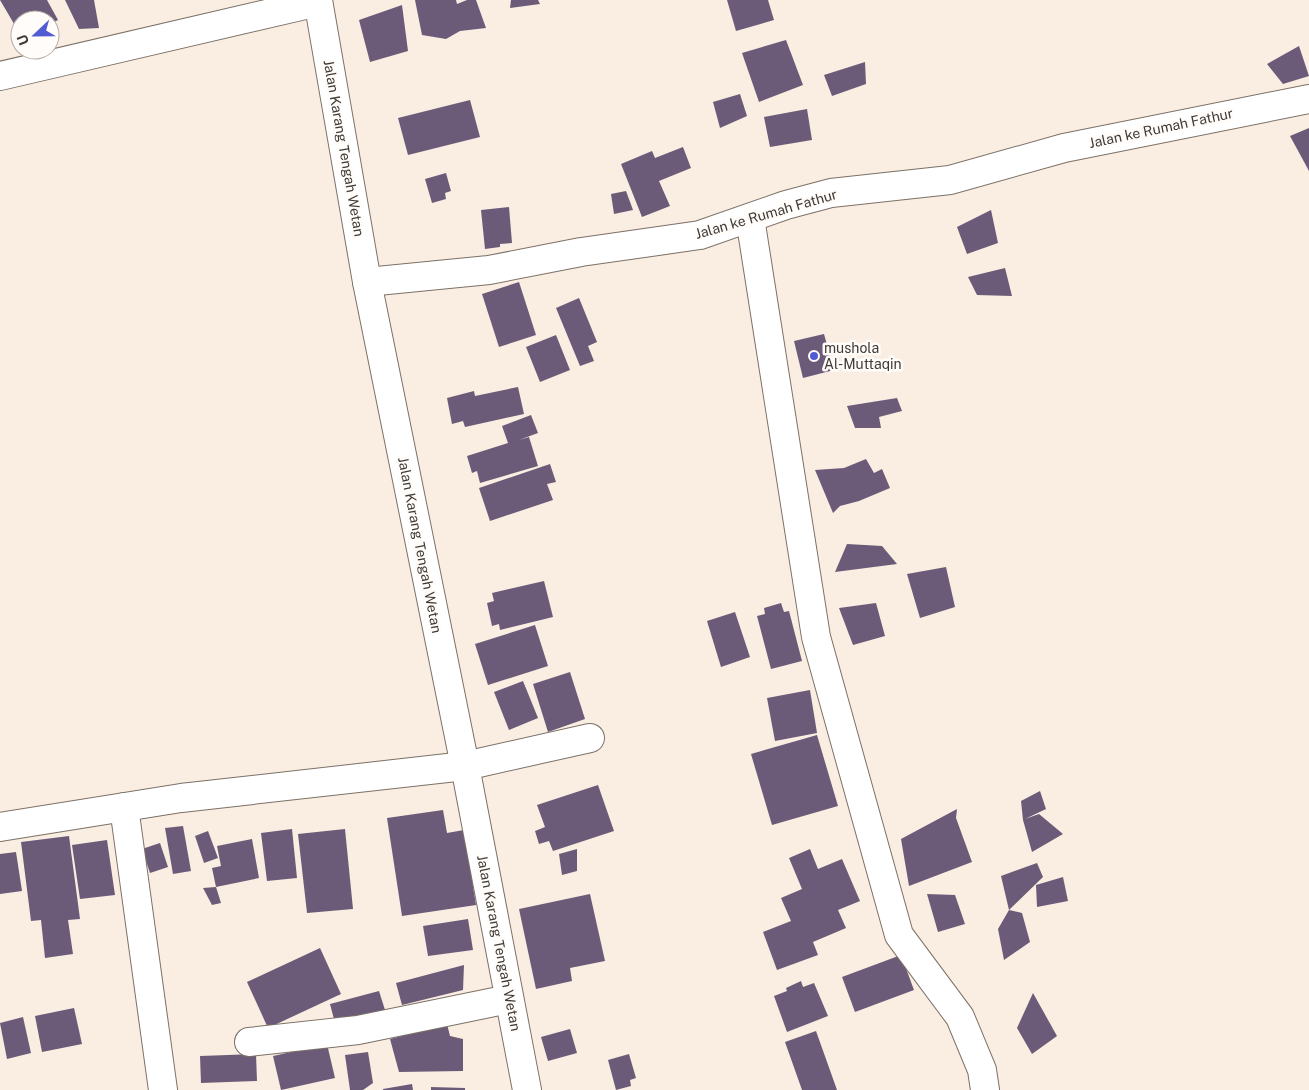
<svg xmlns="http://www.w3.org/2000/svg" width="1309" height="1090" font-family="'Public Sans',sans-serif">
	<style>
		.building { fill: #6c5b78 }
		.lines { fill: none; stroke-linecap: round; stroke-linejoin: round }
		.minor-casing { stroke: #7c7167; stroke-width: 30 }
		.minor { stroke: #fff; stroke-width: 28 }
		.poi-dot { fill: #525cd2; stroke: #fffcfa; stroke-width: 2 }
		.labels { text-anchor: middle; stroke-width: 5; stroke-linejoin: round; paint-order: stroke }
		.street-label { font-size: 14px; fill: #3f3b36; stroke: #fffcfa }
		.poi-label { font-size: 14px; fill: #3f3b36; stroke: #fffcfa; text-anchor: start }
	</style>
	<rect width="100%" height="100%" fill="#faede2"/>
	<g class="building">
		<path d="M0,0H47L58,20L50,24V20H20V34Z"/>
		<path d="M65,0H94L99,28L79,29Z"/>
		<path d="M415,0H456L457,4L467,0H476L486,28L460,31L446,39L422,35Z"/>
		<path d="M511,0H538L540,4L510,8Z"/>
		<path d="M727,0H768L774,20L736,31Z"/>
		<path d="M402,5L408,51L370,62L359,20Z"/>
		<path d="M786,40L803,85L759,102L742,53Z"/>
		<path d="M1299,46L1309,76L1283,84L1267,64Z"/>
		<path d="M865,62L866,84L832,96L824,75Z"/>
		<path d="M740,94L747,116L720,128L713,102Z"/>
		<path d="M470,100L480,137L408,155L398,118Z"/>
		<path d="M807,109L812,140L770,147L764,117Z"/>
		<path d="M1309,128V171L1290,136Z"/>
		<path d="M683,147L691,168L659,181L670,206L642,217L621,164L652,151L655,158Z"/>
		<path d="M446,173L451,191L445,193L446,199L432,203L425,179Z"/>
		<path d="M626,191L633,210L614,214L611,194Z"/>
		<path d="M509,207L512,243L500,244V247L485,249L481,210Z"/>
		<path d="M991,210L998,243L967,254L957,227Z"/>
		<path d="M1005,268L1012,296L977,295L968,277Z"/>
		<path d="M519,282L536,335L499,347L482,294Z"/>
		<path d="M579,298L597,342L588,346L594,361L580,366L556,308Z"/>
		<path d="M824,334L834,370L803,378L794,341Z"/>
		<path d="M556,335L570,370L540,382L526,347Z"/>
		<path d="M518,387L524,414L465,427L463,421L452,424L447,398L474,391L475,396Z"/>
		<path d="M897,398L902,411L879,417L881,428H855L847,406Z"/>
		<path d="M531,415L538,433L519,440L529,437L538,466L480,483L477,471L472,473L467,456L508,443L502,426Z"/>
		<path d="M866,459L874,473L882,469L890,488L859,501L840,506L833,513L815,470L844,468Z"/>
		<path d="M550,464L556,482L547,484L553,500L490,521L479,488Z"/>
		<path d="M847,544L882,546L897,564L835,572Z"/>
		<path d="M946,567L955,607L920,618L907,574Z"/>
		<path d="M544,581L553,617L500,630L499,624L492,626L487,603L494,601L492,593Z"/>
		<path d="M781,603L784,612L789,611L802,661L771,669L757,616L765,614L764,608Z"/>
		<path d="M876,603L885,636L853,645L839,608Z"/>
		<path d="M735,612L750,657L721,667L707,621Z"/>
		<path d="M535,625L548,666L488,685L475,644Z"/>
		<path d="M570,672L585,719L548,732L533,684Z"/>
		<path d="M523,681L538,718L509,730L494,692Z"/>
		<path d="M810,690L817,733L775,741L767,698Z"/>
		<path d="M817,735L838,806L772,825L751,754Z"/>
		<path d="M598,785L614,831L553,851L549,841L539,844L535,831L545,827L537,805Z"/>
		<path d="M1040,791L1046,809L1025,819L1039,814L1063,834L1032,852L1023,820L1021,801Z"/>
		<path d="M957,809L956,818L972,862L909,886L901,839Z"/>
		<path d="M443,810L447,833L464,830L476,905L402,916L387,818Z"/>
		<path d="M183,826L191,871L173,874L165,828Z"/>
		<path d="M292,829L297,878L267,881L261,833Z"/>
		<path d="M345,829L353,909L307,913L298,834Z"/>
		<path d="M208,831L218,858L204,863L195,836Z"/>
		<path d="M69,836L80,919L68,920L73,954L45,958L41,920L31,921L21,842Z"/>
		<path d="M252,839L259,878L216,887L221,903L212,905L203,888L216,887L212,868L221,866L217,846Z"/>
		<path d="M107,840L115,895L80,899L72,845Z"/>
		<path d="M160,843L168,867L150,873L142,849Z"/>
		<path d="M577,849V871L562,875L559,854Z"/>
		<path d="M810,849L818,869L842,859L860,901L838,910L846,928L813,942L818,955L777,970L763,932L791,921L781,898L802,889L789,858Z"/>
		<path d="M16,852L22,891L0,894V854Z"/>
		<path d="M1037,863L1043,877L1009,910L1022,913L1030,942L1004,960L998,929L1009,910L1001,876Z"/>
		<path d="M1063,877L1068,901L1037,907L1036,885Z"/>
		<path d="M590,894L605,961L570,968L572,981L536,989L519,909Z"/>
		<path d="M927,894L955,895L965,924L938,932Z"/>
		<path d="M468,919L473,950L428,956L423,926Z"/>
		<path d="M320,948L341,994L268,1028L247,982Z"/>
		<path d="M901,955L914,990L855,1012L842,977Z"/>
		<path d="M464,965L463,990L402,1005L396,983Z"/>
		<path d="M801,981L803,987L814,983L828,1016L787,1032L774,996L787,991L786,988Z"/>
		<path d="M379,991L385,1010L335,1023L330,1004Z"/>
		<path d="M1033,993L1057,1036L1032,1054L1017,1028Z"/>
		<path d="M74,1008L82,1044L42,1052L35,1016Z"/>
		<path d="M23,1017L31,1053L7,1059L0,1023Z"/>
		<path d="M447,1024L450,1036L463,1039V1071L399,1072L390,1039Z"/>
		<path d="M570,1029L577,1053L548,1061L541,1037Z"/>
		<path d="M816,1031L837,1090H802L785,1042Z"/>
		<path d="M327,1044L335,1078L281,1090L273,1056Z"/>
		<path d="M368,1052L373,1083L363,1090H350L345,1055Z"/>
		<path d="M256,1054L257,1081L201,1083L200,1056Z"/>
		<path d="M629,1054L636,1078L630,1080L631,1086L616,1090L608,1060Z"/>
		<path d="M412,1084L413,1090H383V1089Z"/>
		<path d="M431,1087L465,1088V1090H431Z"/>
	</g>
	<g class="lines">
		<defs>
			<g id="minor">
				<path d="M318,0L367,282L465,766L527,1090"/>
				<path d="M0,76L318,2"/>
				<path d="M750,218L816,637L899,935L960,1017L982,1070L985,1090"/>
				<path d="M367,282L489,270L581,252L700,235L786,205L831,193L950,180L1064,148L1309,99"/>
				<path d="M124,807L163,1090"/>
				<path d="M0,827L181,798L465,766L590,738"/>
				<path d="M249,1042L358,1030L509,999"/>
			</g>
		</defs>
		<use href="#minor" class="minor-casing"/>
		<use href="#minor" class="minor"/>
	</g>
	<circle class="poi-dot" cx="814" cy="356" r="5"/>
	<g class="labels">
		<g class="street-label">
			<text transform="translate(1161 128) rotate(-12)" y="5">Jalan ke Rumah Fathur</text>
			<text transform="translate(344 148) rotate(80)" y="5">Jalan Karang Tengah Wetan</text>
			<text transform="translate(766 214) rotate(-16)" y="5">Jalan ke Rumah Fathur</text>
			<text transform="translate(420 545) rotate(79)" y="5">Jalan Karang Tengah Wetan</text>
			<text transform="translate(499 943) rotate(79)" y="5">Jalan Karang Tengah Wetan</text>
		</g>
		<g class="poi-label">
			<text x="824" y="353">mushola<tspan x="824" dy="16">Al-Muttaqin</tspan></text>
		</g>
	</g>
	<g transform="translate(35 35) rotate(248)"><circle r="24" fill="#fffcfa" stroke="#b2afac"/>
	<path d="M0-4L9 19L0 12L-9 19Z" fill="#525cd2"/>
	<text y="-8" font-size="14" font-weight="bold" text-anchor="middle" fill="#3f3b36">U</text>
	</g>
</svg>
